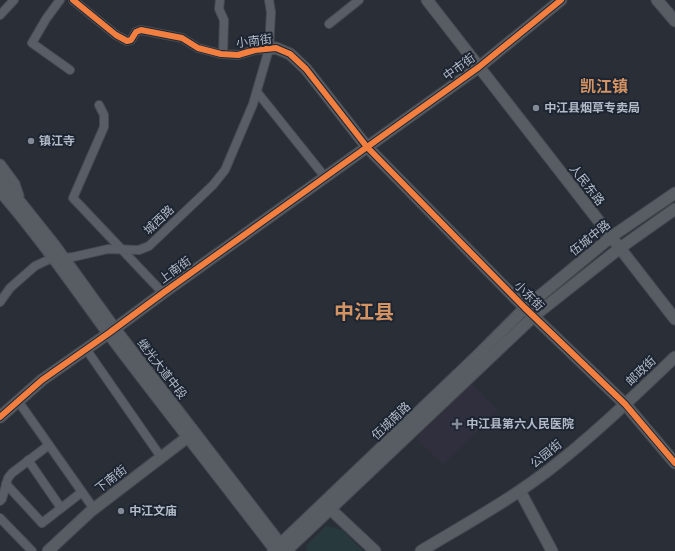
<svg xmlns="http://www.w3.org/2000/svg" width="675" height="551" font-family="'DM Sans','Noto Sans SC',sans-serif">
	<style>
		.medical { fill: #302f3d }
		.green { fill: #27393d }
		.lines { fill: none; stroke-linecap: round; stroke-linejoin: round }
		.street-casing { stroke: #464a50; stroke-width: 10 }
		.secondary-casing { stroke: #464a50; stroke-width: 13 }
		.street { stroke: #595d65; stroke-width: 8 }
		.secondary { stroke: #585c63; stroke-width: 11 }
		.cycleway-casing { stroke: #1d2532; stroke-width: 8 }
		.cycleway { stroke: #f27e40; stroke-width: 6 }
		.poi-dot { fill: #838a95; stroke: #1d2532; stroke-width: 1.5 }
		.labels { text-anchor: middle; stroke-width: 4; stroke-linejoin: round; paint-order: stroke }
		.street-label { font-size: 12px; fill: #b3bbc8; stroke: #1d2532 }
		.poi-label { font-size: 12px; font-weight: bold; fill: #b3bbc8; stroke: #1d2532; text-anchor: start }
		.district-label { font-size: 16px; font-weight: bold; fill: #d49362; stroke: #1d2532 }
		.town-label { font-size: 20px; font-weight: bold; fill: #d49362; stroke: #1d2532 }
	</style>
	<rect width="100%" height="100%" fill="#2a2f37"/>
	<path class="medical" d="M471,383L498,411L443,464L416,438Z"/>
	<path class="green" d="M326,526L343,530L363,551H306L307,545Z"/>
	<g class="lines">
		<defs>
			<g id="street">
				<path d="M60,0L46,19L32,43L70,70"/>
				<path d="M73,0L116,35L127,41L131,40L136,32L141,30L182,38L198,48L221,54L238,55L255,50L269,49"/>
				<path d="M220,0L219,9L224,20L223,54"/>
				<path d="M0,15L14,0"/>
				<path d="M329,24L359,0"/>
				<path d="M257,92L325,177"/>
				<path d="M99,105L104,115V127L73,198L163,293"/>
				<path d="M0,302L10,288L35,266L50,259L73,257L108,249L139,250L149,246L213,185L225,170L253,104L269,49L271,12L269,0"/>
				<path d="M86,349L161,457"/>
				<path d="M18,401L94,509"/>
				<path d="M28,460L61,508"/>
				<path d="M6,484L42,523L82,492"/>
				<path d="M0,501L2,499L8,478L12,473L49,445"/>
				<path d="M0,518L32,551"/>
			</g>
			<g id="secondary">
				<path d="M427,0L675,319"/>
				<path d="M657,0L675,21"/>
				<path d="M269,49L276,48L290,54L306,69L367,147L525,308L625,404L675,463"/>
				<path d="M0,165L14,184L18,196"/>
				<path d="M0,180L20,202L55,246L115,329L285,550"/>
				<path d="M0,191C39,236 73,285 108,333C163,406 220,478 276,551"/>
				<path d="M0,417L42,380L109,333L163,293L479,67L561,0"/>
				<path d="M520,491L552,551"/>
				<path d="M326,505L375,551"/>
				<path d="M48,551L91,511L193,433"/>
				<path d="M273,551L475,358L525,308L611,237L675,193"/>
				<path d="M286,551L534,316L620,248L675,209"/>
				<path d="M421,551C464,525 510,500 550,469C594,435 635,395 675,357"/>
			</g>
		</defs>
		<use href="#street" class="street-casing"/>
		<use href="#secondary" class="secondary-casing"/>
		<use href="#street" class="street"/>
		<use href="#secondary" class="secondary"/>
		<defs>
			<g id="cycleway">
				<path d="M73,0L116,35L127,41L131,40L136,32L141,30L182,38L198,48L221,54L238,55L255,50L276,48L290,54L306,69L367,147L525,308L625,404L675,463"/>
				<path d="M0,417L42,380L109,333L163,293L479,67L561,0"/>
			</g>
		</defs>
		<use href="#cycleway" class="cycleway-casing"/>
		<use href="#cycleway" class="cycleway"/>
	</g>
	<g class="poi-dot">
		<circle cx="536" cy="108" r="4"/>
		<circle cx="31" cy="141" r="4"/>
		<path d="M455 418h4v4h4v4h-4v4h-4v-4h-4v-4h4z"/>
		<circle cx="121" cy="511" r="4"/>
	</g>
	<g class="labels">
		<g class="street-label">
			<text transform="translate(254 41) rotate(-7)" y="4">小南街</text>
			<text transform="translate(459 67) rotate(-36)" y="4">中市街</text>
			<text transform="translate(587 185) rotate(52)" y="4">人民东路</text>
			<text transform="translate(159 220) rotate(-43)" y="4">城西路</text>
			<text transform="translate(590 238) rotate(-39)" y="4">伍城中路</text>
			<text transform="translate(175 270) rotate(-36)" y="4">上南街</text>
			<text transform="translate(529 296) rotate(45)" y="4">小东街</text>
			<text transform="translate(162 369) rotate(52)" y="4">继光大道中段</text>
			<text transform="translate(641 371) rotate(-44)" y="4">邮政街</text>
			<text transform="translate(391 421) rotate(-44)" y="4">伍城南路</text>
			<text transform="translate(546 454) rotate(-39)" y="4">公园街</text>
			<text transform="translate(111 479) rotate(-38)" y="4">下南街</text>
		</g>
		<g class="poi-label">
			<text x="544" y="112">中江县烟草专卖局</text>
			<text x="39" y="145">镇江寺</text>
			<text x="466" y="428">中江县第六人民医院</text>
			<text x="129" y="515">中江文庙</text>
		</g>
		<g class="district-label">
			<text x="604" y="92">凯江镇</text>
		</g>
		<g class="town-label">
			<text x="364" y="319">中江县</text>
		</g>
	</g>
</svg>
